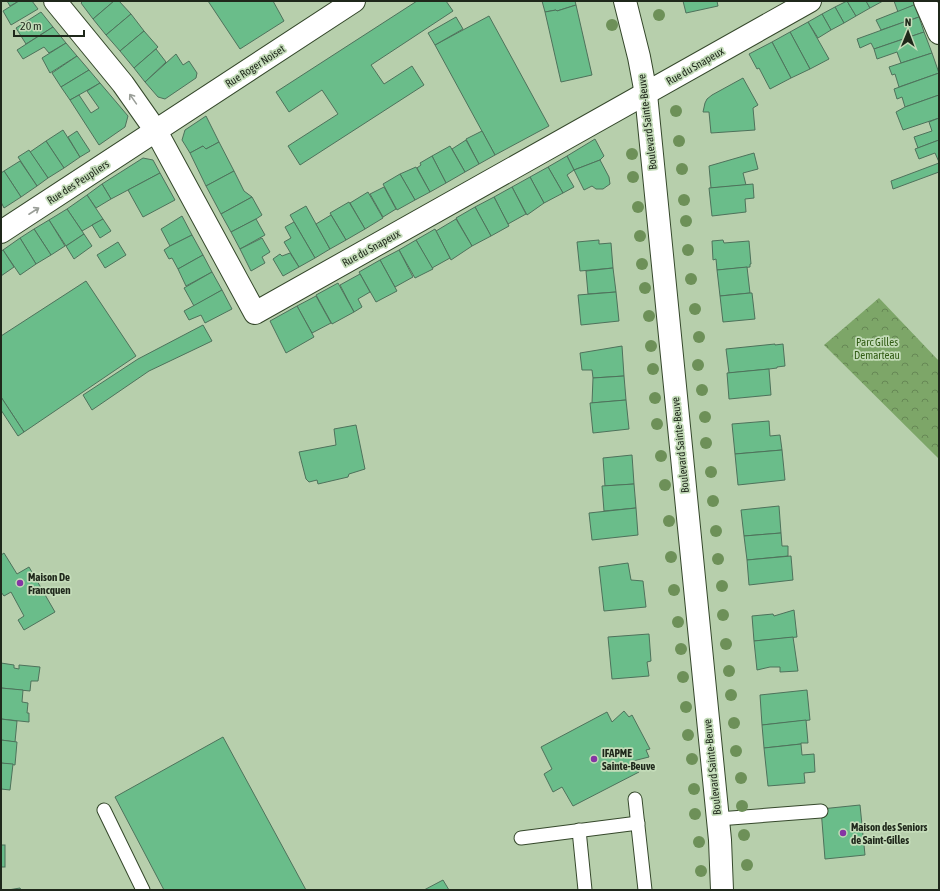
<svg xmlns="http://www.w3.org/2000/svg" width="940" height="891" font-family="'Asap Condensed',sans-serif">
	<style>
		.park { fill: url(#park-crowns) }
		.building { fill: #6abd8a; stroke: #4e725b }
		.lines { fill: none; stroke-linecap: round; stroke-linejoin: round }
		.lane-casing { stroke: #35482b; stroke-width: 15 }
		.street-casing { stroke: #35482b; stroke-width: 24 }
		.secondary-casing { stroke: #35482b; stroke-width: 24 }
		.lane { stroke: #fff; stroke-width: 13 }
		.street { stroke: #fff; stroke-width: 22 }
		.secondary { stroke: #fff; stroke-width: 22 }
		.tree { fill: #6d9058 }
		.oneway { stroke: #9a9e98 }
		.poi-dot { fill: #8635a4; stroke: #c4dcb9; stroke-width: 1.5 }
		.labels { text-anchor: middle; stroke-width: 3.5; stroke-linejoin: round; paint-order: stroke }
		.street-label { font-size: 11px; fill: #1f281b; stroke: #c4dcb9 }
		.park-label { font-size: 11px; fill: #315c14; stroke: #c4dcb9 }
		.poi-label { font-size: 11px; font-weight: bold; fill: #1f281b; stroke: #c4dcb9; text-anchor: start }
	</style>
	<defs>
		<pattern id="park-crowns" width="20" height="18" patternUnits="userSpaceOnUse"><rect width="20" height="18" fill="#7da668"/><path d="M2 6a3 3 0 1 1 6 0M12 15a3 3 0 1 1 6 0" fill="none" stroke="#668755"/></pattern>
	</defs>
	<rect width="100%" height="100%" fill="#b7cfac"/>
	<path class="park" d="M879,298L939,361V459L824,345Z"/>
	<g class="building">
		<path d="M7,1H19L10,6Z"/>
		<path d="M19,1H32L38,9L11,25L3,11Z"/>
		<path d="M83,1H114L93,19L81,3Z"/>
		<path d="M114,1H119L131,14L106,35L93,19Z"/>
		<path d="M208,1H273L284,21L240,49Z"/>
		<path d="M417,1H446L453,11L371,65L384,84L412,66L424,85L300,165L288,146L338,114L322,90L289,112L276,92Z"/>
		<path d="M542,1H575L576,5L557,11L556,10L545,12Z"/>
		<path d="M683,1H717L718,6L686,13Z"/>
		<path d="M847,1L856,16L844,23L835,7Z"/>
		<path d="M847,1H866L870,8L856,16Z"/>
		<path d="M866,1H883L870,8Z"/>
		<path d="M894,1H913L914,5L898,12Z"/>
		<path d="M576,5L592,75L561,82L545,12L556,10L557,11Z"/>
		<path d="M914,5L919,17L881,30L876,20Z"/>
		<path d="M835,7L844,23L831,30L822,14Z"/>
		<path d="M41,12L53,27L26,44L16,28Z"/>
		<path d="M131,14L144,31L120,51L106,35Z"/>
		<path d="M822,14L831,30L818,38L808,22Z"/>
		<path d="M489,16L549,126L495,155L435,45Z"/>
		<path d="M456,17L463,29L435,45L428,33Z"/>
		<path d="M919,17L924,32L874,49L871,43L860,48L857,39L904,22H905Z"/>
		<path d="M808,22L829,59L810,69L790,32Z"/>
		<path d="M53,27L66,43L49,53L44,47L23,59L17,50Z"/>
		<path d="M144,31L158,47L134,68L120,51Z"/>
		<path d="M790,32L810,69L791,78L772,42Z"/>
		<path d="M924,32L932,53L901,63L897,52L877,59L874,49Z"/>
		<path d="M772,42L791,78L770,89L759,68L757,69L749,54Z"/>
		<path d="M66,43L77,56L50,73L42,58Z"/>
		<path d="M156,49L166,62L145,82L134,68Z"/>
		<path d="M932,53L939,73L899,87L895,74L892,75L889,67Z"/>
		<path d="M176,54L183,65L189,61L197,73L196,78L165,99L158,97L145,82Z"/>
		<path d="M77,56L89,70L61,87L52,73Z"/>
		<path d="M89,70L100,83L70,100L61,87Z"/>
		<path d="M939,73V95L905,107L902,97L897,99L894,89Z"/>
		<path d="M743,78L758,105L753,108L755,130L711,133L709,112H703L705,103L707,99L712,95Z"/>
		<path d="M100,83L128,116L125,127L99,145L70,100L79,95L91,113L99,108L87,91Z"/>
		<path d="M939,95V118L903,130L896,112L905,107Z"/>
		<path d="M206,116L219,142L206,149L203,146L190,153L182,140L185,130Z"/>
		<path d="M939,118V140L918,148L914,137L932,131L929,122Z"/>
		<path d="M63,130L80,157L64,168L46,141Z"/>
		<path d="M77,131L90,151L80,157L68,137Z"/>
		<path d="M482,131L495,155L479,164L466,139Z"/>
		<path d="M595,139L604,156L600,160L574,170L567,156Z"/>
		<path d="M466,140L479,164L465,172L452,149Z"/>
		<path d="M939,140V162L935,153L919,159L915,149Z"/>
		<path d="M46,141L64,168L48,178L30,152Z"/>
		<path d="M219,142L234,171L206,186L190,153L203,146L206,149Z"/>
		<path d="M450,146L465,172L446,183L432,156Z"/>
		<path d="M29,150L48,178L37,186L18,157Z"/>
		<path d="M754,153L758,169L743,173L746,185L711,188L709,166Z"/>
		<path d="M432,156L446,183L430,192L417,168L421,165L420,163Z"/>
		<path d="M567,156L574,170L567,175L574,187L563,193L548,167Z"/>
		<path d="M143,158L153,160L160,173L111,199L102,184Z"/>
		<path d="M600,160L609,177L610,184L603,189H596L592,186L584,190L574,170Z"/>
		<path d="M20,161L37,186L21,197L4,171Z"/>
		<path d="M939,163V172L893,189L891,181Z"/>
		<path d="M416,167L430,192L415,200L400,174Z"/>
		<path d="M548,167L563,193L544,203L530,177Z"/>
		<path d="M4,171L21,197L4,208L1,202V173Z"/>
		<path d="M234,171L244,191L252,197L221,214L206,186Z"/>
		<path d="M160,173L175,200L143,217L128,190Z"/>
		<path d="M400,174L415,200L397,210L383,184Z"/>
		<path d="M530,177L544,203L527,215L512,187Z"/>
		<path d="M102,184L111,199L96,208L87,195Z"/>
		<path d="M753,184L754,198L745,199L746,212L712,216L709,188Z"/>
		<path d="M384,187L396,209L383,217L370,194Z"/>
		<path d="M512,187L526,214L508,224L494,197Z"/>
		<path d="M368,192L383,218L365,229L350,203Z"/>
		<path d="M87,195L103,219L82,231L67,209Z"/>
		<path d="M252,197L262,215L256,219L231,232L221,214Z"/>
		<path d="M494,197L509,226L491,236L475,207Z"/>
		<path d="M349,202L365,229L346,240L330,213Z"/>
		<path d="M306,206L330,249L315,258L290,215Z"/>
		<path d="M475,207L491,236L472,246L456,218Z"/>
		<path d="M67,209L84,234L66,246L49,220Z"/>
		<path d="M331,215L346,240L330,249L316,224Z"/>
		<path d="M182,216L192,235L170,246L161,229Z"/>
		<path d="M103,219L111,231L100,238L92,225Z"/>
		<path d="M256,219L265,235L240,249L231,232Z"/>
		<path d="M456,219L472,246L451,260L436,231Z"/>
		<path d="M49,220L65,246L51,255L34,229Z"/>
		<path d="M294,222L315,258L299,267L284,242L291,238L285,227Z"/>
		<path d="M34,229L51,255L36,264L20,238Z"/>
		<path d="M435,229L450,258L432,268L416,240Z"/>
		<path d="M84,234L92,246L74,259L66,246Z"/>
		<path d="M192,235L203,255L178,269L172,258L169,259L164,250L170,246Z"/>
		<path d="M20,238L36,264L20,275L3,250Z"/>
		<path d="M262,238L270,252L262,257L265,263L251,271L240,249Z"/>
		<path d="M416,240L433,269L415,278L399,250Z"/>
		<path d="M599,240V244L611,243L613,268L580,271L577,242Z"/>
		<path d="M723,240L724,243L749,241L751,264H750V267L717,270L716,259L713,260L712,241Z"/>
		<path d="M118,242L126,255L105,268L97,255Z"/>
		<path d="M3,250L14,267L1,276V251Z"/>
		<path d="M399,250L413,277L395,287L380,260Z"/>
		<path d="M290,253L299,267L283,276L273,259L280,254L282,256Z"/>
		<path d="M203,255L212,272L186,286L178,269Z"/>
		<path d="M380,260L397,291L376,302L359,272Z"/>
		<path d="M747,267L750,293L720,296L717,270Z"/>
		<path d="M613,268L616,292L588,294L586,271Z"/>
		<path d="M212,272L222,290L194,306L184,288Z"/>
		<path d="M360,274L370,292L358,299L362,307L354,312L340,285Z"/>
		<path d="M86,281L136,356L24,432L1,397V336Z"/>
		<path d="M338,283L354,312L332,324L316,295Z"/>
		<path d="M222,290L232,309L205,323L201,315L189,320L184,311Z"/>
		<path d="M616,292L619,321L581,325L578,295Z"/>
		<path d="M750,293H752L755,319L723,322L720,296Z"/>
		<path d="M316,296L331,323L312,333L297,306Z"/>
		<path d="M297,306L314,337L286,353L270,321Z"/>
		<path d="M203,325L212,341L149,371L92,410L83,395L138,359Z"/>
		<path d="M775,344V345L783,344L785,366L777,367V368L769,369L729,373L726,349Z"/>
		<path d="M622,346L624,376L593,378L592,370H582L580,353Z"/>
		<path d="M769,369L771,395L729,399L727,373Z"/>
		<path d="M624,376L626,400L592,403L593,378Z"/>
		<path d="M1,397L24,432L18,436L1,410Z"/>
		<path d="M626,400L629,429L593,433L590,403Z"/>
		<path d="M769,421L770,436L780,435L782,450L735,454L732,424Z"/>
		<path d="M356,425L365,469L349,474L348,477L318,484L317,480L309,482L306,479L299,452L336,445L334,429Z"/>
		<path d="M782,450L785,480L738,485L735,454Z"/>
		<path d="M632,455L634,484L605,486L603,458Z"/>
		<path d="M634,484L636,508L604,511L602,486Z"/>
		<path d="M779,506L781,533L744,536L741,510Z"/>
		<path d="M636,508L638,535L592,540L589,513Z"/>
		<path d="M781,533L782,546H788V556L747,560L744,536Z"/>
		<path d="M4,553L17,574L29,567L55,612L24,630L18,620L24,616L11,592L4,596L1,592V555Z"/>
		<path d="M791,556L793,580L749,585L747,560Z"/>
		<path d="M628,563L631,580L643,581L646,607L604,611L599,567Z"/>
		<path d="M794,610L797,637L754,641L752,616L773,614L774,616Z"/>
		<path d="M649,634L651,661L647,662L649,676L612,679L608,637Z"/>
		<path d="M793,637L798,671L780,672V667H770L757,670L754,641Z"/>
		<path d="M1,663L14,665V668L19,669V665L40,667L38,681H31L30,691L1,688Z"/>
		<path d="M1,688L23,690L22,702L28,703L27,713H29V722L1,719Z"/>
		<path d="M807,690L810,720L762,725L760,695Z"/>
		<path d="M624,711L629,717L632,715L650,749L646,750L649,757L633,761L639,772L573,806L562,787L553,792L544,774L552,769L541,747L607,712L612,722Z"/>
		<path d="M1,719L17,721L15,742L1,740Z"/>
		<path d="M806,720L808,743H801V744L764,748L762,725Z"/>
		<path d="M223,737L306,890H164L115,797Z"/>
		<path d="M1,740L17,742L15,765L1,763Z"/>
		<path d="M801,744L802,755L814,754L815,772L804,773L805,783L768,786L764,748Z"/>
		<path d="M1,763L13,764L10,790L1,789Z"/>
		<path d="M860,805L865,855L825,859L821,809Z"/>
		<rect x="1" y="845" width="4" height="22"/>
		<path d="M443,880L449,890H424Z"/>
		<path d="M20,888L21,890H8Z"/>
	</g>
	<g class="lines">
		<defs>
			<g id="lane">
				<path d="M635,799L645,890"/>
				<path d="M104,810L143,890"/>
				<path d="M718,819L821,811"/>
				<path d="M579,830L585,890"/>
				<path d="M521,838L638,823"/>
			</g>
			<g id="street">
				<path d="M55,1L123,84L156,131L255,313L810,1"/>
				<path d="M925,1L939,33"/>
				<path d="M1,232L354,1"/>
			</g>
			<path id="secondary" d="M625,1L639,57L646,94L720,840L722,890"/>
		</defs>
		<use href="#lane" class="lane-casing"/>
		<use href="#street" class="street-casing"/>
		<use href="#secondary" class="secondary-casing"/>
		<use href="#lane" class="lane"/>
		<use href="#street" class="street"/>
		<use href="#secondary" class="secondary"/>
	</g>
	<g class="tree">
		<circle cx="659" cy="15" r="6"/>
		<circle cx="612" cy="25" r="6"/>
		<circle cx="676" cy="111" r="6"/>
		<circle cx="679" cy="141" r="6"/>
		<circle cx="632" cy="154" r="6"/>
		<circle cx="682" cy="169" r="6"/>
		<circle cx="633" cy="177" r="6"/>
		<circle cx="684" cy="200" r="6"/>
		<circle cx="638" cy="207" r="6"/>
		<circle cx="686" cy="221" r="6"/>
		<circle cx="640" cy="236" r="6"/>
		<circle cx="688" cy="250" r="6"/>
		<circle cx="642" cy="264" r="6"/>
		<circle cx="691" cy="279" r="6"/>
		<circle cx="645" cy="288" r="6"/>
		<circle cx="695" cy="309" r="6"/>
		<circle cx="649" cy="316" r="6"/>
		<circle cx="699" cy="337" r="6"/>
		<circle cx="651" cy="346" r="6"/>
		<circle cx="698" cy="365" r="6"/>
		<circle cx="653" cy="369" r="6"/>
		<circle cx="702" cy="390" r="6"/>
		<circle cx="655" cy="398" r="6"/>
		<circle cx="705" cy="417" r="6"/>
		<circle cx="657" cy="424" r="6"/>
		<circle cx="706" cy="443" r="6"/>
		<circle cx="661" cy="456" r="6"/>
		<circle cx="711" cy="472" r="6"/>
		<circle cx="665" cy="485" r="6"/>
		<circle cx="713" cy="501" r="6"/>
		<circle cx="669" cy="521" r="6"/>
		<circle cx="716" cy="531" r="6"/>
		<circle cx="671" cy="557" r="6"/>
		<circle cx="718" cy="559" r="6"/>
		<circle cx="722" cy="586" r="6"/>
		<circle cx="674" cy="590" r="6"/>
		<circle cx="723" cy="615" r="6"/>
		<circle cx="678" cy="622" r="6"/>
		<circle cx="726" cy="644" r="6"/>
		<circle cx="681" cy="649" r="6"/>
		<circle cx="729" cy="671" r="6"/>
		<circle cx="683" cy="677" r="6"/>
		<circle cx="731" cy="695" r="6"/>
		<circle cx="686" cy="707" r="6"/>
		<circle cx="734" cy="723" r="6"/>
		<circle cx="688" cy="735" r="6"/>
		<circle cx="736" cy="751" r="6"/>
		<circle cx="692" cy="759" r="6"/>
		<circle cx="741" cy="778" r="6"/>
		<circle cx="694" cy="789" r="6"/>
		<circle cx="742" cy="806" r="6"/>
		<circle cx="695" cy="814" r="6"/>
		<circle cx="744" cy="835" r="6"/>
		<circle cx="699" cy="842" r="6"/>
		<circle cx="747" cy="865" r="6"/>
		<circle cx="701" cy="871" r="6"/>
	</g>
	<defs><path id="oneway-shaft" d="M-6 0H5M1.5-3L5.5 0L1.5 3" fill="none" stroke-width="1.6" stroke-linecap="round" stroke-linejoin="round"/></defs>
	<g class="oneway">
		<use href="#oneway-shaft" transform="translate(133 99) rotate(-125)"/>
		<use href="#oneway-shaft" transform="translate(34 211) rotate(-33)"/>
	</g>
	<g class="poi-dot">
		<circle cx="20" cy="583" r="4"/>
		<circle cx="594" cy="759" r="4"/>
		<circle cx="843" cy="833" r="4"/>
	</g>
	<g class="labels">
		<g class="street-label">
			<text transform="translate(255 66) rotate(-33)" y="4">Rue Roger Noiset</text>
			<text transform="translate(695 66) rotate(-30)" y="4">Rue du Snapeux</text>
			<text transform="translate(647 122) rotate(-97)" y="4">Boulevard Sainte-Beuve</text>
			<text transform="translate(78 182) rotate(-33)" y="4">Rue des Peupliers</text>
			<text transform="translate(371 248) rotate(-29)" y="4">Rue du Snapeux</text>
			<text transform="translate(680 445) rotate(-96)" y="4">Boulevard Sainte-Beuve</text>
			<text transform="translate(712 767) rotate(-96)" y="4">Boulevard Sainte-Beuve</text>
		</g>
		<g class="park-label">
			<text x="877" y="346">Parc Gilles<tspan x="877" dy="13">Demarteau</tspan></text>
		</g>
		<g class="poi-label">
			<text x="28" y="581">Maison De<tspan x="28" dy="13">Francquen</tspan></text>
			<text x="602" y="757">IFAPME<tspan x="602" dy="13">Sainte-Beuve</tspan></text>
			<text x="851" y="831">Maison des Seniors<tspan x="851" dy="13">de Saint-Gilles</tspan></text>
		</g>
	</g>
	<rect width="940" height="891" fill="none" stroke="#1f281b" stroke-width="4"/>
	<g transform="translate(908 32) rotate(1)" stroke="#c4dcb9" stroke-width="3" paint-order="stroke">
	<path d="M0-3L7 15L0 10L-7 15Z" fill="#1f281b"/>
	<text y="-6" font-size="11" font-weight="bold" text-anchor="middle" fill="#1f281b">N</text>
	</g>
	<path d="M14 30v6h70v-6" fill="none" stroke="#1f281b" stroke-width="2"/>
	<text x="20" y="30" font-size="12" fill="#1f281b" stroke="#c4dcb9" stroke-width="3" paint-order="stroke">20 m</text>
</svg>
